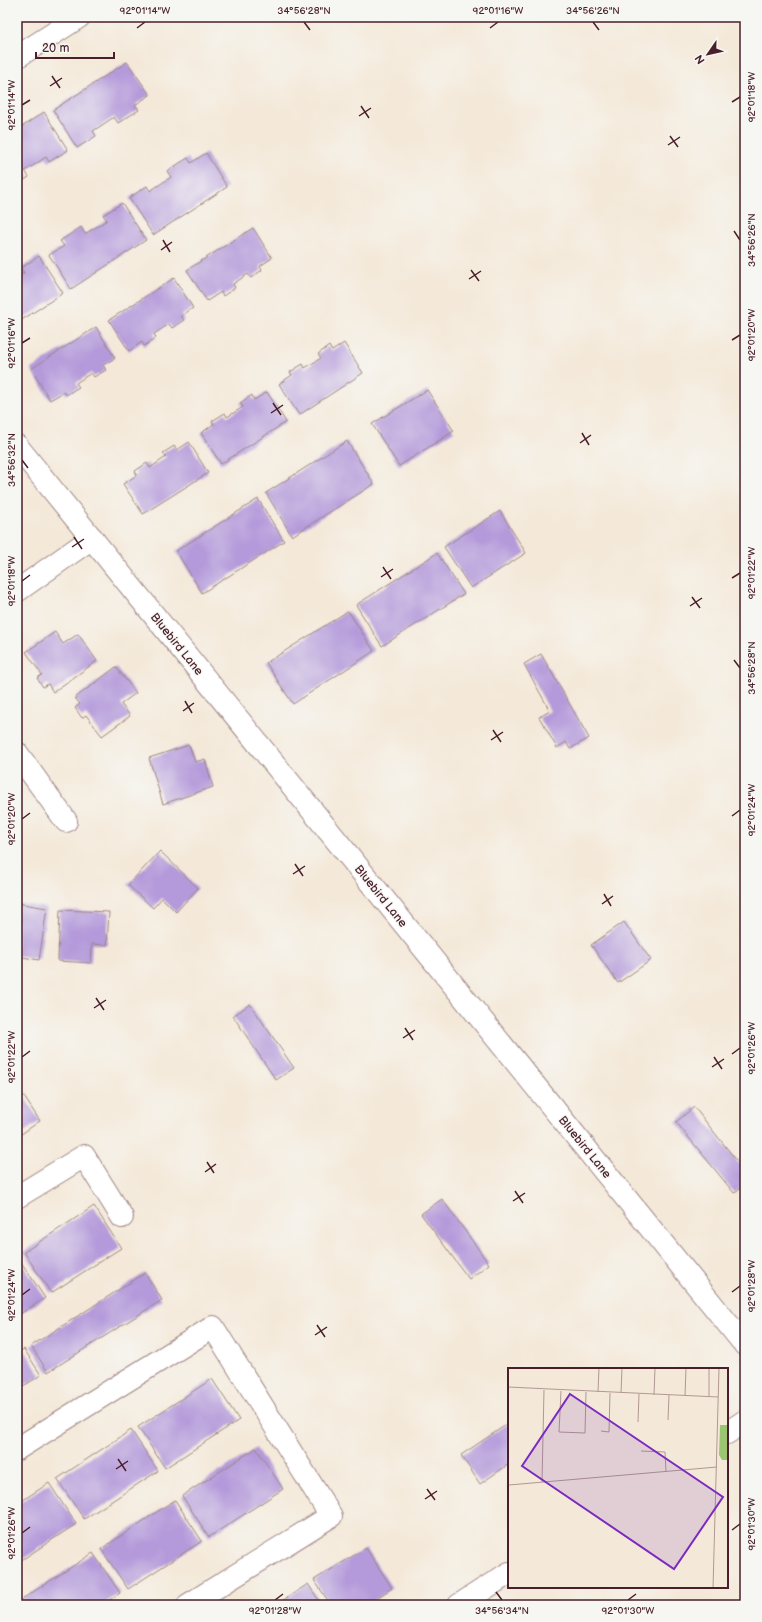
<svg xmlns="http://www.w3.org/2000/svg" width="762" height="1622" font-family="'Balsamiq Sans',sans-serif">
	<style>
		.building { fill: #b49ada }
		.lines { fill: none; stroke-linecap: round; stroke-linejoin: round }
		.minor-casing { stroke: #9f8482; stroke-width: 24 }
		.minor { stroke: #fff; stroke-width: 22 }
		.ticks { fill: none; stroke: #4a1f2b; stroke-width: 1.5 }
		.labels { text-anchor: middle; stroke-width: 3; stroke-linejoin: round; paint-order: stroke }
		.street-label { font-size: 12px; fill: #4a1f2b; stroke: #f6f6f2 }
		.inset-road { fill: none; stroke: #b09893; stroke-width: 1 }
		.view { fill: #7b2cbf; fill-opacity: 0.15; stroke: #7b2cbf; stroke-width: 2 }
		.inset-edge { fill: none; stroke: #4a1f2b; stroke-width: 2 }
		.neatline { fill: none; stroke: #4a1f2b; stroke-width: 1.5 }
		.ticks-label { font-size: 10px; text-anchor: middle; fill: #4a1f2b }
	</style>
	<rect width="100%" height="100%" fill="#f6f6f2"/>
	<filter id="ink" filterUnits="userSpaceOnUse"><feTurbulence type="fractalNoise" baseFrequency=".025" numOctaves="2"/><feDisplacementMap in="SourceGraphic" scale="8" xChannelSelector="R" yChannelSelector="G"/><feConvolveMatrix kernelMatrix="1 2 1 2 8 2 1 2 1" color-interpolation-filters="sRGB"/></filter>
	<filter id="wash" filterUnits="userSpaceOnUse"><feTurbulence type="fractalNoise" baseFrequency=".012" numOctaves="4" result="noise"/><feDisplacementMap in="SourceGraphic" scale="16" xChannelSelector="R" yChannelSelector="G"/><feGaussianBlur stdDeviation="0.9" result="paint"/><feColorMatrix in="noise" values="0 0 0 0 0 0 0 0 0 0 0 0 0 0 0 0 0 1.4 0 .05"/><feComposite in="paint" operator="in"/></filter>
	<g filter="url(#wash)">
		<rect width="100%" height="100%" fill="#f4e9d9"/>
		<g id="blocks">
			<g class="building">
				<path d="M127,62L150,95L135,105L139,110L118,123L114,117L93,131L96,136L77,148L53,110Z"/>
				<path d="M44,112L68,150L49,162L46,157L25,171L29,177L17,185V130Z"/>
				<path d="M206,153L227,187L153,235L129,198L147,186L150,191L171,177L167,171L188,158L191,163Z"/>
				<path d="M122,203L146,240L71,289L49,255L64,246L60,241L81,227L85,234L107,220L103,215Z"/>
				<path d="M253,228L272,258L260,266L262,270L251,278L248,274L233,284L235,288L223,296L221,292L207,301L187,270Z"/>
				<path d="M39,256L63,293L17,323V277L24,273L21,268Z"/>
				<path d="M174,278L193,308L181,316L184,320L172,328L169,324L154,334L156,338L144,346L142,342L129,351L109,320Z"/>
				<path d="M96,327L115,358L103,365L106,370L94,377L91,373L76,383L79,387L66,395L64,392L50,400L31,369Z"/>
				<path d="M344,343L363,373L299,415L279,384L292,375L290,372L303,364L305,368L321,358L318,354L329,346L332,351Z"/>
				<path d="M427,390L454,431L399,466L372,424Z"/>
				<path d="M267,392L286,422L221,464L201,433L214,424L212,421L225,413L227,417L243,407L240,403L252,395L254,400Z"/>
				<path d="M347,441L374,484L292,536L266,493Z"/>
				<path d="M189,442L208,473L143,514L123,484L137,475L135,471L147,463L150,468L166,457L163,453L174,446L177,450Z"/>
				<path d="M258,499L284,541L202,593L176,551Z"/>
				<path d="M500,511L526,553L471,588L444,547Z"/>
				<path d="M437,553L464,594L382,646L356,605Z"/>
				<path d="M348,611L374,651L293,704L266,663Z"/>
				<path d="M55,632L63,644L78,634L97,661L53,692L48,684L43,687L37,678L42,675L26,652Z"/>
				<path d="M541,654L589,738L570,749L566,742L557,748L539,717L550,711L524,664Z"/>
				<path d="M116,667L136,693L121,704L130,716L102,736L86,715L82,718L75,708L80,704L75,698Z"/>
				<path d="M189,745L195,762L205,759L213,787L163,804L149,758Z"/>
				<path d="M160,851L198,888L176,912L162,898L153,908L128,885Z"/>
				<path d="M17,903L47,908L39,960L17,956Z"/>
				<path d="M60,910L109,912L107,945L92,944L91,963L58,961Z"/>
				<path d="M624,922L651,960L618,983L591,945Z"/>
				<path d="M250,1004L294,1068L276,1080L233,1016Z"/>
				<path d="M17,1086L40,1121L17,1137Z"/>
				<path d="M694,1107L745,1171V1184L734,1193L676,1122Z"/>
				<path d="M442,1199L489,1264L469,1279L421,1214Z"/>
				<path d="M94,1206L121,1248L51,1293L24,1252Z"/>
				<path d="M17,1256L45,1298L17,1316Z"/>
				<path d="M145,1273L162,1300L48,1372L31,1346Z"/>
				<path d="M24,1349L41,1375L17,1390V1353Z"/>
				<path d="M212,1379L239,1420L165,1468L138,1427Z"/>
				<path d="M509,1423V1464L480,1484L461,1455Z"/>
				<path d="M131,1430L158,1471L84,1519L57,1479Z"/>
				<path d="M256,1448L283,1489L209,1537L182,1496Z"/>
				<path d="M49,1483L76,1524L17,1563V1504Z"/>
				<path d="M175,1500L202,1541L128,1589L101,1549Z"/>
				<path d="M366,1548L392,1588L366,1605H331L314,1580Z"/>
				<path d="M93,1553L120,1593L102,1605H22L19,1601Z"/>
				<path d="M308,1584L322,1605H276Z"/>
			</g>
		</g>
	</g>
	<g filter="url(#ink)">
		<use href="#blocks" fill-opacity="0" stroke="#9f8482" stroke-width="1"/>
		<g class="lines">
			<defs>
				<g id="minor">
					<path d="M17,57L79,17"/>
					<path d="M17,446L745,1345"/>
					<path d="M17,591L92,538"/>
					<path d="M17,753L66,821"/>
					<path d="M17,1197L84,1156L122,1217"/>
					<path d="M727,1433L745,1421"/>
					<path d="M17,1449L213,1327L331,1516L188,1605"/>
					<path d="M459,1605L509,1573"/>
				</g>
			</defs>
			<use href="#minor" class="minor-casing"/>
			<use href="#minor" class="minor"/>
		</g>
	</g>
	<path class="ticks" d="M304,22L310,30M593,22L599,30M137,28L145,22M490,28L498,22M52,76L60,88M50,86L62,78M732,102L740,97M22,105L30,100M361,106L369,118M359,116L371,108M670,136L678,147M668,145L680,137M734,231L740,240M163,240L170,252M161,250L172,242M471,270L479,281M469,279L481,271M732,340L740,335M22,343L30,338M273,403L281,415M271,413L283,405M582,433L589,445M580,443L591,435M22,460L28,468M74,537L82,549M72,547L84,539M383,567L391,579M381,577L393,569M732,578L740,573M22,581L30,575M692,597L700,608M690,606L702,598M734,660L740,668M185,701L192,713M183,711L194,703M493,730L501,742M491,740L503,732M732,816L740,810M22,819L30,813M295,864L303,876M293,874L305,866M604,894L611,906M602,904L613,896M96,998L104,1010M94,1008L106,1000M405,1028L413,1040M403,1038L415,1030M732,1054L740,1048M22,1057L30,1051M714,1057L722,1069M712,1067L724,1059M207,1162L214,1173M205,1172L216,1164M515,1191L523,1203M513,1201L525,1193M732,1292L740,1286M22,1295L30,1289M317,1325L325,1337M315,1335L327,1327M118,1459L126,1471M116,1469L128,1461M427,1489L435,1500M425,1499L437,1491M732,1530L740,1524M22,1533L30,1527M496,1592L502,1600M275,1600L283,1594M628,1600L636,1594"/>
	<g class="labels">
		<g class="street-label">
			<text transform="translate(177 644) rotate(51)" y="4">Bluebird Lane</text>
			<text transform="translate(381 896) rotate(51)" y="4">Bluebird Lane</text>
			<text transform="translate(585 1147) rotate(51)" y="4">Bluebird Lane</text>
		</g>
	</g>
	<g transform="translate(508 1368)">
		<rect width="220" height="220" fill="#f4e9d9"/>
		<path d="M212,57H220V92H214L211,87Z" fill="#9bc572"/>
		<path class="inset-road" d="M0,19L210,29M53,23L51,64L77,65L78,24M90,24L91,0M113,25L114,0M146,27L147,0M177,28L178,0M201,29V0M160,52L161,27M130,54L131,26M93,63L101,64L102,25M133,83L157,84L158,104M34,114L36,22M1,117L209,99M205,220L211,0"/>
		<path class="view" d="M62,26L215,129L166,201L14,98Z"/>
		<rect width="220" height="220" class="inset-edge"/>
	</g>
	<rect width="762" height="1622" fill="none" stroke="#f6f6f2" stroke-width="44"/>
	<g transform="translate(708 54) rotate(236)" stroke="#f6f6f2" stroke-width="3" paint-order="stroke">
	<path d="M0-3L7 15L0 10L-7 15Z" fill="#4a1f2b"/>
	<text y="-6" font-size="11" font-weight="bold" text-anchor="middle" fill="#4a1f2b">N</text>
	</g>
	<path d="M36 52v6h78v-6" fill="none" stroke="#4a1f2b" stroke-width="2"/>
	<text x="42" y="52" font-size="12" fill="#4a1f2b" stroke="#f6f6f2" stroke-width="3" paint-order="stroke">20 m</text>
	<rect x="22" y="22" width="718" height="1578" class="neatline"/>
	<g class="ticks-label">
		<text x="145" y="14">92°01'14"W</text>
		<text x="304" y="14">34°56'28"N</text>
		<text x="498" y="14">92°01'16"W</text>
		<text x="593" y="14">34°56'26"N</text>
		<text transform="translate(751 97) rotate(-90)" y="4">92°01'18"W</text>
		<text transform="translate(11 105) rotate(-90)" y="4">92°01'14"W</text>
		<text transform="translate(751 240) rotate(-90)" y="4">34°56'26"N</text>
		<text transform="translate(751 335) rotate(-90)" y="4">92°01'20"W</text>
		<text transform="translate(11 343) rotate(-90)" y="4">92°01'16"W</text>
		<text transform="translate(11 460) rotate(-90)" y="4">34°56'32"N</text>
		<text transform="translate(751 573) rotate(-90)" y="4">92°01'22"W</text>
		<text transform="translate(11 581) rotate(-90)" y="4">92°01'18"W</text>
		<text transform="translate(751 668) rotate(-90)" y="4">34°56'28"N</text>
		<text transform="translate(751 810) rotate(-90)" y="4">92°01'24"W</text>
		<text transform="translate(11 819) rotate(-90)" y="4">92°01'20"W</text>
		<text transform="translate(751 1048) rotate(-90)" y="4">92°01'26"W</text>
		<text transform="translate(11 1057) rotate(-90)" y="4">92°01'22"W</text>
		<text transform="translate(751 1286) rotate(-90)" y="4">92°01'28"W</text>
		<text transform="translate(11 1295) rotate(-90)" y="4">92°01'24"W</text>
		<text transform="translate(751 1524) rotate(-90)" y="4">92°01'30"W</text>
		<text transform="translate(11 1533) rotate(-90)" y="4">92°01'26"W</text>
		<text x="275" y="1614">92°01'28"W</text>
		<text x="502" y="1614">34°56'34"N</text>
		<text x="628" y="1614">92°01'30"W</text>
	</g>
</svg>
